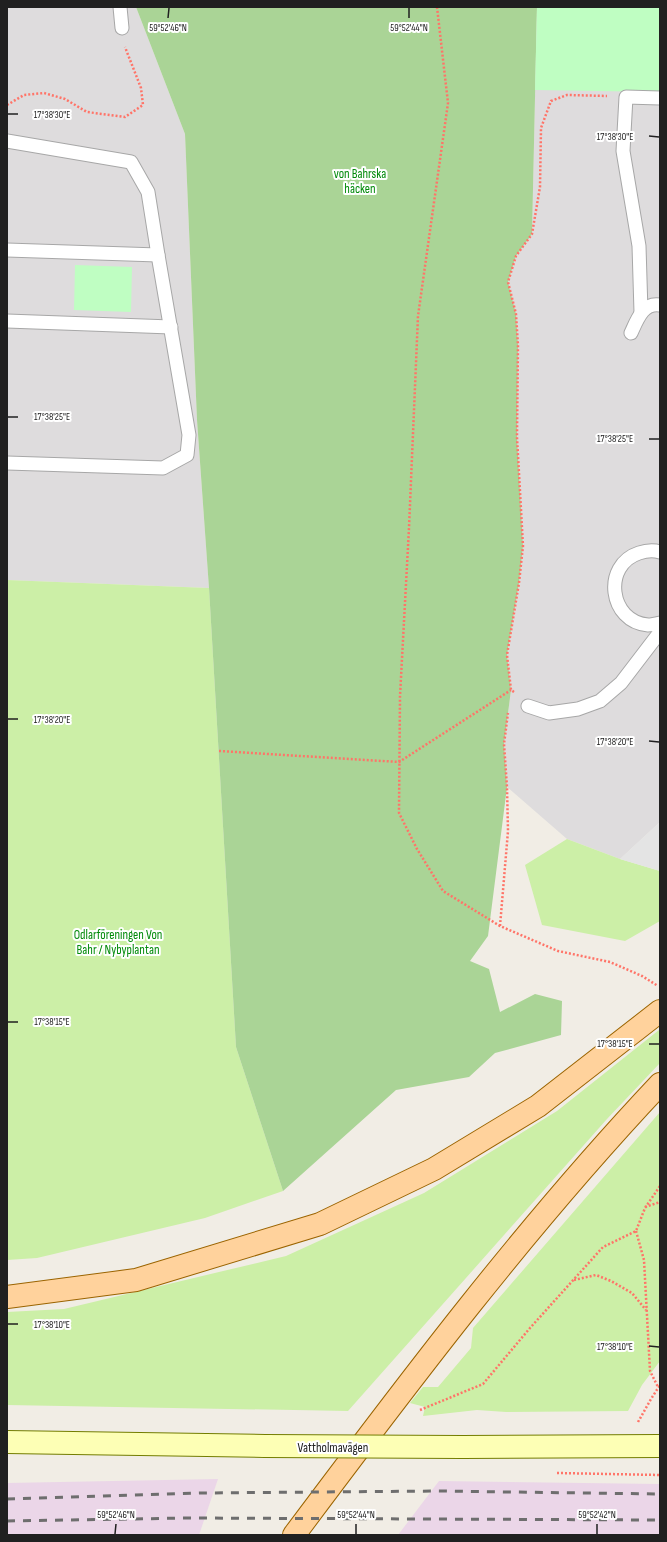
<svg xmlns="http://www.w3.org/2000/svg" width="667" height="1542" font-family="'Sofia Sans Condensed',sans-serif">
	<style>
		.residential { fill: #dedcdd }
		.industrial { fill: #ebd6e8 }
		.grass { fill: #ccefa7 }
		.forest { fill: #aad496 }
		.park { fill: #bffec2 }
		.parking { fill: #e4e4e4 }
		.lines { fill: none; stroke-linecap: round; stroke-linejoin: round }
		.service-casing { stroke: #a7a7a7; stroke-width: 15 }
		.secondary-casing { stroke: #737d00; stroke-width: 24 }
		.primary-casing { stroke: #9b6400; stroke-width: 24 }
		.path { stroke: #ff7468; stroke-width: 2.5; stroke-dasharray: 2 2; stroke-linecap: butt }
		.service { stroke: #fff; stroke-width: 13 }
		.secondary { stroke: #fdffb5; stroke-width: 22 }
		.primary { stroke: #ffd29c; stroke-width: 22 }
		.rail { stroke: #6e6e6e; stroke-width: 3; stroke-dasharray: 8 8; stroke-linecap: butt }
		.secondary-bridge-casing { stroke: #737d00; stroke-width: 24; stroke-linecap: butt }
		.secondary-bridge { stroke: #fdffb5; stroke-width: 22 }
		.ticks { fill: none; stroke: #202020; stroke-width: 1.5 }
		.labels { text-anchor: middle; stroke-width: 4; stroke-linejoin: round; paint-order: stroke }
		.park-label { font-size: 13px; fill: #018a09; stroke: #fff }
		.street-label { font-size: 13px; fill: #202020; stroke: #fff }
		.ticks-label { font-size: 10px; text-anchor: middle; fill: #202020; stroke: #fff; stroke-width: 4; stroke-linejoin: round; paint-order: stroke }
	</style>
	<rect width="100%" height="100%" fill="#f1ede5"/>
	<g class="residential">
		<path d="M7,7H136L185,134L197,420L209,588L7,580Z"/>
		<path d="M537,7H660V822L620,859L567,839L507,787L504,744L511,690L507,655L519,583L523,546L517,437L518,345L516,314L508,282L516,256L532,234Z"/>
	</g>
	<g class="industrial">
		<path d="M218,1479L199,1535H7V1483Z"/>
		<path d="M439,1481L660,1484V1534L398,1535Z"/>
	</g>
	<g class="grass">
		<path d="M7,580L209,588L236,1047L283,1191L205,1218L37,1258L7,1260Z"/>
		<path d="M567,839L620,859L660,871V921L625,941L542,925L525,865Z"/>
		<path d="M659,1030L660,1031V1063L607,1119L348,1411L7,1405V1312L64,1309L286,1256L424,1193L557,1111Z"/>
		<path d="M660,1112V1361L642,1385L628,1411L506,1412L477,1410L423,1416L425,1407L410,1403L423,1387H438L471,1348L473,1328Z"/>
		<path d="M636,1534H660V1535H553Z"/>
	</g>
	<path class="forest" d="M136,7H537L532,234L516,256L508,282L516,314L518,345L517,437L523,546L519,583L507,655L511,690L504,744L507,787L488,936L470,961L489,969L500,1012L535,994L562,1001L561,1035L495,1053L469,1077L396,1090L283,1191L236,1047L209,588L197,420L185,134Z"/>
	<g class="park">
		<path d="M537,7H660V92L535,90Z"/>
		<path d="M75,265L132,267L131,312L74,310Z"/>
	</g>
	<path class="parking" d="M660,822V871L620,859Z"/>
	<g class="lines">
		<defs>
			<g id="service">
				<path d="M120,7L122,28"/>
				<path d="M7,141L131,162L148,192L158,255L7,250"/>
				<path d="M641,312L639,246L623,151L626,97L660,98"/>
				<path d="M7,321L171,327"/>
				<path d="M631,333C637,320 643,302 660,305"/>
				<path d="M7,463L163,468L187,455L189,435L158,255"/>
				<path d="M660,552C653,550 645,551 639,553C602,565 609,622 648,625C652,625 656,624 660,623"/>
				<path d="M528,706L549,713L578,709L600,701L621,683L660,632"/>
			</g>
			<g id="secondary">
				<path d="M7,1442L265,1446"/>
				<path d="M462,1447L660,1446"/>
			</g>
			<g id="primary">
				<path d="M7,1297L136,1280L320,1224L434,1169L538,1106L660,1011"/>
				<path d="M294,1535C410,1380 527,1225 660,1084"/>
			</g>
		</defs>
		<use href="#service" class="service-casing"/>
		<use href="#secondary" class="secondary-casing"/>
		<use href="#primary" class="primary-casing"/>
		<g class="path">
			<path d="M437,7L448,103L418,316L409,528L400,696L399,813L417,849L443,891L500,926L558,951L610,962L642,976L658,986"/>
			<path d="M7,105L24,95L44,93L65,99L87,112L125,117L143,105L141,88L125,47"/>
			<path d="M514,692L511,690L507,655L519,583L523,546L517,437L518,345L516,314L508,282L516,256L532,234L540,187L541,128L551,101L567,95L607,96"/>
			<path d="M219,751L399,762L511,690"/>
			<path d="M500,926L508,831L507,787L504,744L508,713"/>
			<path d="M645,1207L660,1202"/>
			<path d="M636,1231L644,1260L650,1371L658,1387H660"/>
			<path d="M574,1280L596,1275L611,1281L632,1293L646,1310"/>
			<path d="M420,1410L483,1384L530,1328L603,1247L636,1231L645,1208L660,1186"/>
			<path d="M638,1422L651,1399L660,1385"/>
			<path d="M557,1473L660,1475"/>
		</g>
		<use href="#service" class="service"/>
		<use href="#secondary" class="secondary"/>
		<use href="#primary" class="primary"/>
		<g class="rail">
			<path d="M7,1499L201,1493L438,1491L660,1494"/>
			<path d="M7,1521L189,1518L660,1520"/>
		</g>
		<defs>
			<path id="secondary-bridge" d="M265,1446L462,1447"/>
		</defs>
		<use href="#secondary-bridge" class="secondary-bridge-casing"/>
		<use href="#secondary-bridge" class="secondary-bridge"/>
	</g>
	<path class="ticks" d="M168,18L169,8M409,18V8M8,114H18M649,136L659,137M8,417H18M649,439H659M8,719H18M649,741L659,742M8,1022H18M649,1044H659M8,1324H18M649,1346L659,1347M115,1534L116,1524M356,1534V1524M597,1534V1524"/>
	<g class="labels">
		<g class="park-label">
			<text x="360" y="178">von Bahrska<tspan x="360" dy="15">häcken</tspan></text>
			<text x="118" y="939">Odlarföreningen Von<tspan x="118" dy="15">Bahr / Nybyplantan</tspan></text>
		</g>
		<g class="street-label">
			<text x="333" y="1452">Vattholmavägen</text>
		</g>
	</g>
	<g class="ticks-label">
		<text x="168" y="31">59°52'46"N</text>
		<text x="409" y="31">59°52'44"N</text>
		<text x="52" y="118">17°38'30"E</text>
		<text x="615" y="140">17°38'30"E</text>
		<text x="52" y="420">17°38'25"E</text>
		<text x="615" y="442">17°38'25"E</text>
		<text x="52" y="723">17°38'20"E</text>
		<text x="615" y="745">17°38'20"E</text>
		<text x="52" y="1025">17°38'15"E</text>
		<text x="615" y="1047">17°38'15"E</text>
		<text x="52" y="1328">17°38'10"E</text>
		<text x="615" y="1350">17°38'10"E</text>
		<text x="116" y="1518">59°52'46"N</text>
		<text x="356" y="1518">59°52'44"N</text>
		<text x="597" y="1518">59°52'42"N</text>
	</g>
	<rect width="667" height="1542" fill="none" stroke="#202020" stroke-width="16"/>
</svg>
